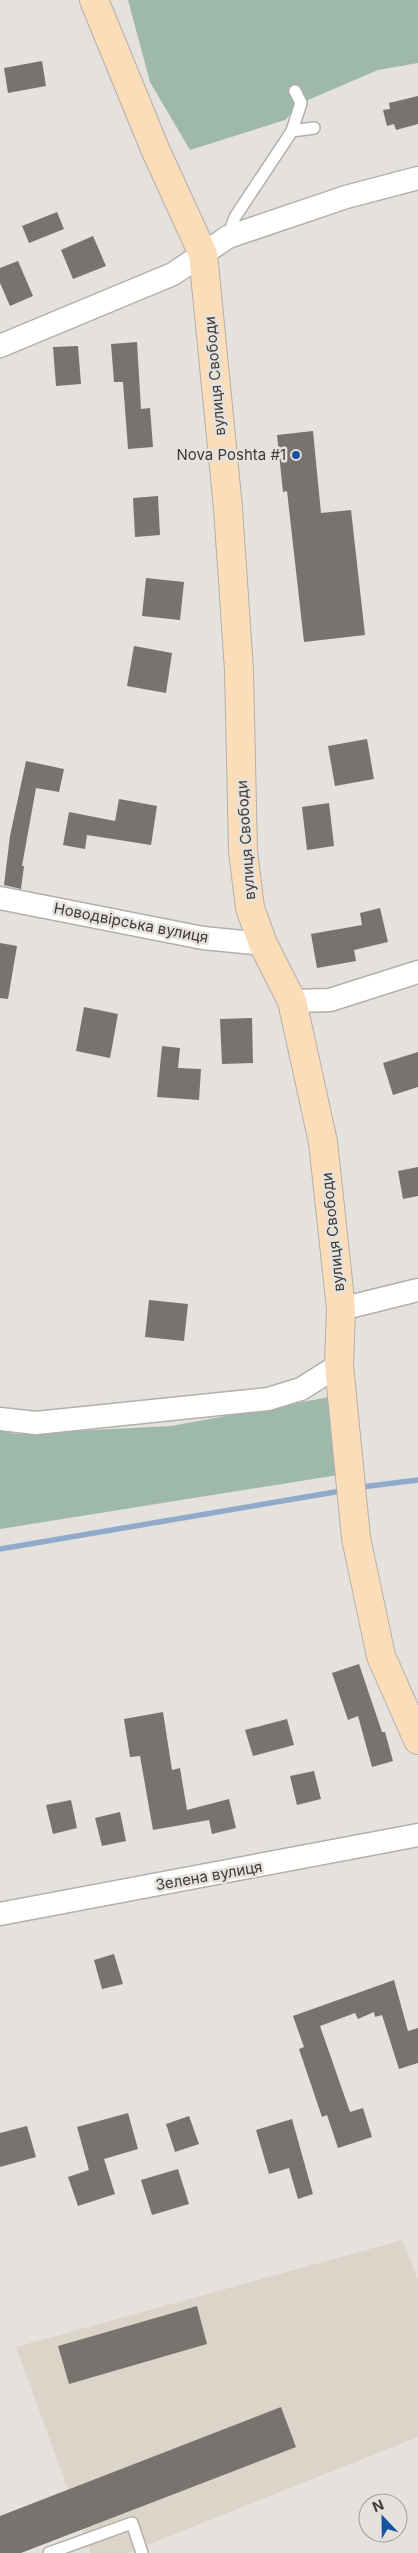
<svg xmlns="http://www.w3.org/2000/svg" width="418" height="2553" font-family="Inter,sans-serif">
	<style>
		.built { fill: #ddd4c9 }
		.green { fill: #9eb9ac }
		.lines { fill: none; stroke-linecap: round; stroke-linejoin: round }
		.stream { stroke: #91aacc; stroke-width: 5.5 }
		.building { fill: #77746f }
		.lane-casing { stroke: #b3afaa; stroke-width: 14 }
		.street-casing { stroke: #b3afaa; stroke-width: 25 }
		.secondary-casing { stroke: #b3afaa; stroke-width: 30 }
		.lane { stroke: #fff; stroke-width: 11 }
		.street { stroke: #fff; stroke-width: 22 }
		.secondary { stroke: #fcddba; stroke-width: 28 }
		.poi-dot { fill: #1753a4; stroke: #e5e1dc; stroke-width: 2 }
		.labels { text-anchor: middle; stroke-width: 5; stroke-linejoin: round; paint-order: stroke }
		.street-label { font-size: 15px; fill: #3d3c3a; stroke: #e5e1dc }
		.poi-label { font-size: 15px; fill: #3d3c3a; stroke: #e5e1dc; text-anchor: end }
	</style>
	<rect width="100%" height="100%" fill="#e5e1dc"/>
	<path class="built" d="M402,2240L418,2279V2437L127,2553H91L16,2347Z"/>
	<g class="green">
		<path d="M128,0H418V63L378,70L301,103L285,120L190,150L150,82Z"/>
		<path d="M335,1396L338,1475L0,1529V1428L15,1434L171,1426Z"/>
	</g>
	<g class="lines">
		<g class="stream">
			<path d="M362,1487L418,1480"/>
			<path d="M0,1549L341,1491"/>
		</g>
	</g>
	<g class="building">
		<path d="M42,61L46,86L8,93L4,68Z"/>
		<path d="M418,96V124L396,130L394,124L387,126L383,110L390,109L389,103Z"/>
		<path d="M57,212L64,229L29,243L22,226Z"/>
		<path d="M93,236L106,266L73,279L61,250Z"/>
		<path d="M18,261L33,296L10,306L0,283V268Z"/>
		<path d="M137,342L141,409L150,408L153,447L128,449L123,382H114L111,344Z"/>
		<path d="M78,346L81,384L56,386L53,347Z"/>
		<path d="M313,431L321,513L351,510L365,635L304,642L287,491L283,492L277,435Z"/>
		<path d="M158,496L160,535L135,537L133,498Z"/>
		<path d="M146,578L184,582L180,620L142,616Z"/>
		<path d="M134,646L172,653L166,693L127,686Z"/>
		<path d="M367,739L374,779L335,786L328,746Z"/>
		<path d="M26,761L64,769L59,792L36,788L22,866H24L21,889L4,885L10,836Z"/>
		<path d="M119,799L157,806L151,845L87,835L85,849L63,845L69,812L115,821Z"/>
		<path d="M329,803L334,846L307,850L302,807Z"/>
		<path d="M380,908L388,942L354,950L356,961L317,968L311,934L362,925L360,913Z"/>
		<path d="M0,943L17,946L8,999L0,998Z"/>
		<path d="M84,1007L118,1014L110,1058L76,1051Z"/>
		<path d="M252,1018L253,1063L222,1064L220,1019Z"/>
		<path d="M162,1046L180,1048L178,1068L201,1069L199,1100L157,1097Z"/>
		<path d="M418,1052V1087L393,1095L383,1063Z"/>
		<path d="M418,1167V1196L403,1199L398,1171Z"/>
		<path d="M149,1300L188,1304L184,1341L145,1337Z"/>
		<path d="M359,1664L382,1732H385L393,1761L372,1767L358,1716L348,1720L332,1673Z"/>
		<path d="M163,1712L172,1770L180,1768L187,1810L229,1799L236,1828L212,1834L209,1820L153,1830L140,1756L130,1757L124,1719Z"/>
		<path d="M287,1719L294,1745L253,1756L245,1730Z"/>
		<path d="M314,1771L321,1799L297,1805L290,1776Z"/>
		<path d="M71,1800L77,1828L53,1834L46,1805Z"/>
		<path d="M120,1812L126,1841L102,1846L95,1818Z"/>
		<path d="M114,1954L123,1984L102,1989L94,1960Z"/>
		<path d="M394,1980L408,2031L418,2028V2063L399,2069L382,2015L375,2017L374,2012L358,2019L355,2013L320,2026L350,2112L363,2108L372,2137L338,2148L327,2115L322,2117L299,2049L304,2047L293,2016Z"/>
		<path d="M128,2113L138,2149L104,2159L115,2194L78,2206L68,2177L89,2170L77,2127Z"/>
		<path d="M189,2116L199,2144L175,2152L166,2124Z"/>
		<path d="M292,2119L313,2194L298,2199L289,2168L269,2174L256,2130Z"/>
		<path d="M27,2126L36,2157L0,2167V2133Z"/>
		<path d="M178,2169L189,2204L152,2215L141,2180Z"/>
		<path d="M197,2306L207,2344L69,2384L58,2346Z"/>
		<path d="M281,2407L296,2447L21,2553H0V2516Z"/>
	</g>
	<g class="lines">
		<defs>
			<g id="lane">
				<path d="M292,131L314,128"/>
				<path d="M228,237L235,217L292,131L301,103L295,91"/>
				<path d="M49,2553L132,2523L142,2553"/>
			</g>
			<g id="street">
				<path d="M0,346L173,274L228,237L346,197L418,178"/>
				<path d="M0,898L203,938L263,944"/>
				<path d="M292,1001L330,1000L418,972"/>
				<path d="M341,1309L418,1290"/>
				<path d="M0,1419L36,1423L268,1399L301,1389L339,1365"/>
				<path d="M0,1914L418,1835"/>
			</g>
			<path id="secondary" d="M94,0L155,149L203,254L228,508L239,670L243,851L250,908L263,944L292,1001L323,1142L341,1309L339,1365L356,1538L381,1656L418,1740"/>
		</defs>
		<use href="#lane" class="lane-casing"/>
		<use href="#street" class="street-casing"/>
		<use href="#secondary" class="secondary-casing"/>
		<use href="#lane" class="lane"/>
		<use href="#street" class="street"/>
		<use href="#secondary" class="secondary"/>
	</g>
	<circle class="poi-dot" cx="296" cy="455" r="5"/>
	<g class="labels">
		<g class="street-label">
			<text transform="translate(215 376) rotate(-95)" y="5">вулиця Свободи</text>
			<text transform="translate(246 840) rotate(-94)" y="5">вулиця Свободи</text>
			<text transform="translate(131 923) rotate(11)" y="5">Новодвірська вулиця</text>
			<text transform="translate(333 1232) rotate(-96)" y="5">вулиця Свободи</text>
			<text transform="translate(209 1876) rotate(-10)" y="5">Зелена вулиця</text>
		</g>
		<g class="poi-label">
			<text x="286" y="460">Nova Poshta #1</text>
		</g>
	</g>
	<g transform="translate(383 2518) rotate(338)"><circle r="24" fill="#e5e1dc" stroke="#a29f9b"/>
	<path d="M0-4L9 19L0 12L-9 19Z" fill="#1753a4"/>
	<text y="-8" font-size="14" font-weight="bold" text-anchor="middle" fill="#3d3c3a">N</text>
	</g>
</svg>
